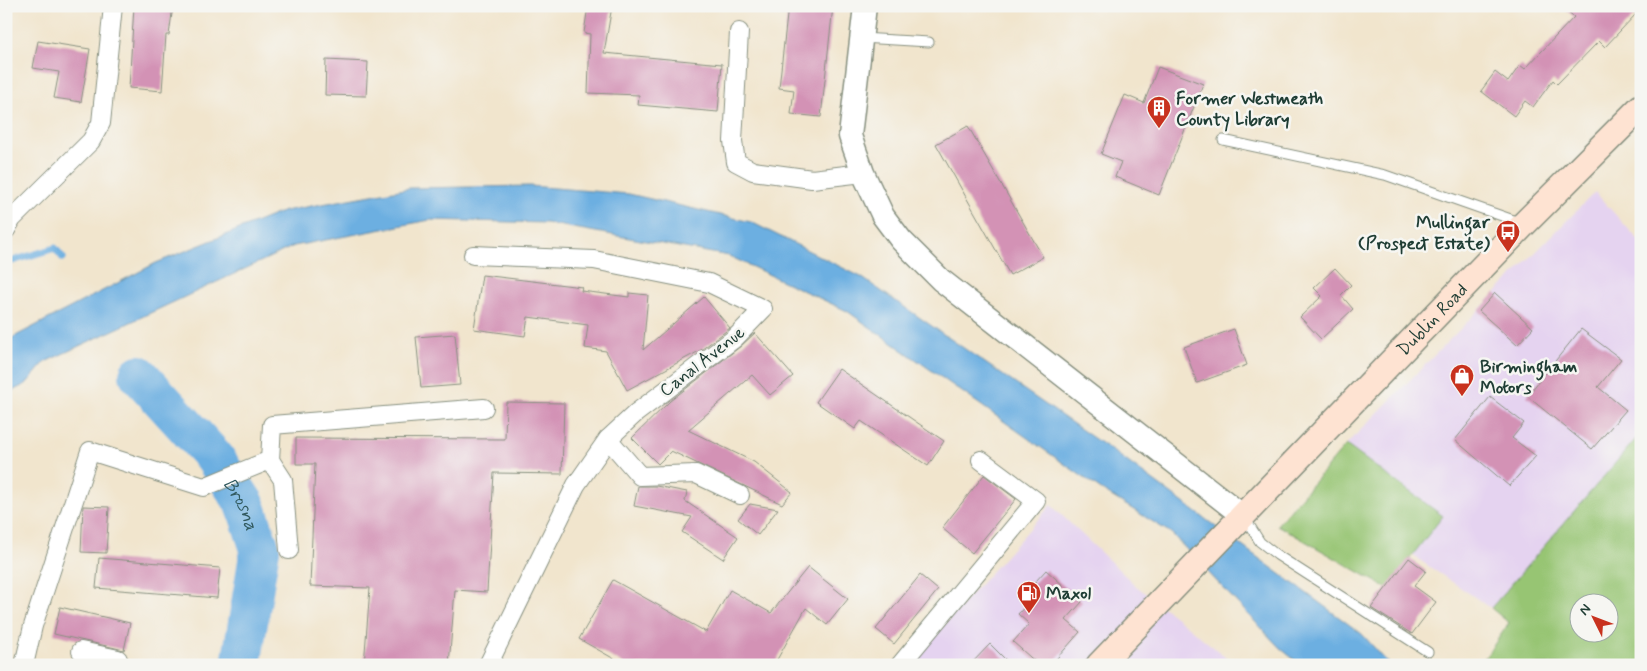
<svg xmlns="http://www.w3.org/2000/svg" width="1647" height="671" font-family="Mynerve,sans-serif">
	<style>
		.built { fill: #e5d3f0 }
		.green { fill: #97c573; stroke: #5b8154; fill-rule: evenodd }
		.water { fill: #6cafe1; stroke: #46768a }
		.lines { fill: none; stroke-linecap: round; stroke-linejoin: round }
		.stream { stroke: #6cafe1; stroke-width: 7 }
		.river { stroke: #6cafe1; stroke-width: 40 }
		.building { fill: #d392b5 }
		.service-casing { stroke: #889180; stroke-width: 11 }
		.minor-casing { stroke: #889180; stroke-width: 20 }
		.tertiary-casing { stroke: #889180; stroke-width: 25 }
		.secondary-casing { stroke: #889180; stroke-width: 28 }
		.service { stroke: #fff; stroke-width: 9 }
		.minor { stroke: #fff; stroke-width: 18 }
		.tertiary { stroke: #fff; stroke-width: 22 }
		.secondary { stroke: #fee3d2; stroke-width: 25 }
		.labels { text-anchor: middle; stroke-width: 5; stroke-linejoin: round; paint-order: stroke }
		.poi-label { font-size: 18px; font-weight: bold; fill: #1f3d34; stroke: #f6f6f2; text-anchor: start }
		.street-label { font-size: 18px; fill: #1f3d34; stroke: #f6f6f2 }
		.water-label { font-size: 19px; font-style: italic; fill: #325a5f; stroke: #f6f6f2 }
	</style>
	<rect width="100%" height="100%" fill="#f6f6f2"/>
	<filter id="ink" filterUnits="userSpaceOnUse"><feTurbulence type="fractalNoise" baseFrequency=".02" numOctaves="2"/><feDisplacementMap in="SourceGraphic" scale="10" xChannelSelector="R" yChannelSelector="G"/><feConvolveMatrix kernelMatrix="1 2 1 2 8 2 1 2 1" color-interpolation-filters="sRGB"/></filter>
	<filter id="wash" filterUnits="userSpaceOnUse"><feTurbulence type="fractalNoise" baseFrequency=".0096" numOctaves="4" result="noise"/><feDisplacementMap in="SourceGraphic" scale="20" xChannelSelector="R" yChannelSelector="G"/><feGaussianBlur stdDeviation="1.12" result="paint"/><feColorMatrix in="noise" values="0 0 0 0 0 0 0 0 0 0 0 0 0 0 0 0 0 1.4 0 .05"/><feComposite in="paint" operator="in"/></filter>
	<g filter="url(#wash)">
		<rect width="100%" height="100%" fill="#f1e5cd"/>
		<g class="built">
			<path d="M1595,192L1641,243V433L1491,608L1412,555L1442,516L1346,445Z"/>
			<path d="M1051,505L1135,585L1236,665H908Z"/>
		</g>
		<g class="green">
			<path d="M1641,433V665H1480L1509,623L1491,608ZM1580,604H1610V634H1580Z"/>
			<path d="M1346,445L1443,516L1387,588L1277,525Z"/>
		</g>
		<path class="water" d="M530,186L629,194L751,222L861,277L1121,457L1362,634L1390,665H1301L1280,648L1171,533L1100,489L847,311L729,256L546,223L430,220L294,246L45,362L26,384L6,394V341L156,263L284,211L410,188Z"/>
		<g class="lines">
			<path class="stream" d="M6,263L55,248L63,258"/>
			<path class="river" id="s1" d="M139,375L214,457L245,504L260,549L241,665"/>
		</g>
		<g id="blocks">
			<g class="building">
				<path d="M134,6H173L169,35H166L162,91L129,88Z"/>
				<path d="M588,6H612L604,53L722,64L718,112L638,105L639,95L588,93L590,34L584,33Z"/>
				<path d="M788,6H833L821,117L791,114L794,90L779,88Z"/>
				<path d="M1562,6H1628L1636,14L1605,47L1599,41L1557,84L1553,80L1533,107L1525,101L1514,116L1481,91L1495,72L1508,82L1520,65L1525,69L1574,17Z"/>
				<path d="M38,41L90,49L81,102L54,98L59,72L33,68Z"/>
				<path d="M326,60L368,62L366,96L325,95Z"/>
				<path d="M1158,67L1203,84L1159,195L1115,177L1121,162L1101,154L1125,95L1144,103Z"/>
				<path d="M968,126L1043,257L1010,275L936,144Z"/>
				<path d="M1335,268L1351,285L1341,295L1353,309L1321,339L1300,317L1322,296L1314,288Z"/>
				<path d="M482,275L582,287L581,291L629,297V293L648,295L643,350L704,297L730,328L701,350L627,390L606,351L585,348L588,325L528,317L525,336L474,329Z"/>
				<path d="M1495,293L1533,328L1517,345L1479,311Z"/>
				<path d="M1234,329L1247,365L1197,383L1184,347Z"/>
				<path d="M1581,329L1621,359L1598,387L1626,410L1592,449L1527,396Z"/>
				<path d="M755,333L793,376L770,395L752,375L688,430L754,462L792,492L782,504L671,451L658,464L632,438L670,401L741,346Z"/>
				<path d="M455,334L460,385L421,388L416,337Z"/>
				<path d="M839,369L944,441L928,466L861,421L855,429L816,402Z"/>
				<path d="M1490,397L1524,423L1512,438L1536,456L1509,486L1455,440Z"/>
				<path d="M506,402L564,403L562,474L494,473L487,592L455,590L449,665H364L370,588L310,586L315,464H296V438L505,439Z"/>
				<path d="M984,475L1016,499L972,553L942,528Z"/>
				<path d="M638,486H656L687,492L685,501L738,537L723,559L682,532L692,517L634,506Z"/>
				<path d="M750,504L778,509L758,535L738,519Z"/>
				<path d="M83,506L109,507L106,553L81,552Z"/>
				<path d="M99,558L220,568L217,598L96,588Z"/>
				<path d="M1409,558L1426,571L1414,586L1436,602L1412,634L1371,608Z"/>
				<path d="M808,567L848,599L827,625L806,608L774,665H625L579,639L613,580L706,632L730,590L771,613Z"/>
				<path d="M1046,570L1082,602L1066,620L1080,632L1051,665H1039L1013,642L1029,624L1018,614L1032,599L1025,593Z"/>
				<path d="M920,575L938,590L894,644L876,629Z"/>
				<path d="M60,607L130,623L124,650L54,634Z"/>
				<path d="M990,644L1011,665H970Z"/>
			</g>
		</g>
	</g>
	<g filter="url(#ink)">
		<use href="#blocks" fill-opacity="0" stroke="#889180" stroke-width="1"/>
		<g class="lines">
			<defs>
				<g id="service">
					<path d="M861,38L929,42"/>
					<path d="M1223,140L1385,175L1522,223"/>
					<path d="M1245,518L1260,542L1277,555L1428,652"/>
				</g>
				<g id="minor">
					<path d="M739,32L733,141L736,162L753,171L812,179L863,173"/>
					<path d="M6,230L12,219L91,141L101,123L113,6"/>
					<path d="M473,255L594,260L709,283L763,309L735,338L636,413L608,439L576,485L488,665"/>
					<path d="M608,439L640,476L696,474L740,495"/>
					<path d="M270,460L283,480L289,550"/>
					<path d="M81,651L118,659L117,665"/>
					<path d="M24,665L33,626L90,451L204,487L270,460L272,425L484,408"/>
					<path d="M900,665L1036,501L981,460"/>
				</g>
				<path id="tertiary" d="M865,6L850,136L863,173L883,216L901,240L941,280L1243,516"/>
				<g id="secondary">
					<path id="s2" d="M1099,665L1524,224L1641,107"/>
				</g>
			</defs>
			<use href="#service" class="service-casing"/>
			<use href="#minor" class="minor-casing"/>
			<use href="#tertiary" class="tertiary-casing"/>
			<use href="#secondary" class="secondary-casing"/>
			<use href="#service" class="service"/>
			<use href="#minor" class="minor"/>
			<use href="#tertiary" class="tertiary"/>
			<use href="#secondary" class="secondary"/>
		</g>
	</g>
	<defs>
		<symbol id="building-pin" viewBox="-11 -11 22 30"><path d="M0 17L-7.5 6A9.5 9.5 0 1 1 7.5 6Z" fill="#c8321e" stroke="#f6f6f2"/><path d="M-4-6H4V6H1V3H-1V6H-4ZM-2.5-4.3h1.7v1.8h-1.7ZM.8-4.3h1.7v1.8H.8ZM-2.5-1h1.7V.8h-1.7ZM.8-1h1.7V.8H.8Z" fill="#fff"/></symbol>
		<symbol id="bus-pin" viewBox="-11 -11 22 30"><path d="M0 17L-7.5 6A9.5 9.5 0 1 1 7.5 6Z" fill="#c8321e" stroke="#f6f6f2"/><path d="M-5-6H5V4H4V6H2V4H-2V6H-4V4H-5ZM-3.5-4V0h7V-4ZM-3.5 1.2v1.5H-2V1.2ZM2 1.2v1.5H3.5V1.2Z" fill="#fff"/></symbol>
		<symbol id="shop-pin" viewBox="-11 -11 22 30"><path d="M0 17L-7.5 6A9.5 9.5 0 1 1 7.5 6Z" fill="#c8321e" stroke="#f6f6f2"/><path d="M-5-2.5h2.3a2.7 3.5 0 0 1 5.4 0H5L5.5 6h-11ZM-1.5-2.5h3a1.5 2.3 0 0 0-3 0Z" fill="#fff"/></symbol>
		<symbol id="fuel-pin" viewBox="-11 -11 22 30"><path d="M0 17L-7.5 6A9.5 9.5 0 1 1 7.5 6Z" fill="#c8321e" stroke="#f6f6f2"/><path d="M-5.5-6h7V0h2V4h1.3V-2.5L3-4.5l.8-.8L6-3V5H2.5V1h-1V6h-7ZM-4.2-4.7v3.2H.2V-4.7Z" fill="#fff"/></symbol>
	</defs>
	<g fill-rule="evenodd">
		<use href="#building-pin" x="1145" y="94" width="28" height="38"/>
		<use href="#bus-pin" x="1494" y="218" width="28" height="38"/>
		<use href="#shop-pin" x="1448" y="362" width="28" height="38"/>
		<use href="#fuel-pin" x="1015" y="579" width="28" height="38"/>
	</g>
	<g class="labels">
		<g class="poi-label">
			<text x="1176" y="104">Former Westmeath<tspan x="1176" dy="21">County Library</tspan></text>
			<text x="1490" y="228" text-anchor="end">Mullingar<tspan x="1490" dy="21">(Prospect Estate)</tspan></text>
			<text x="1480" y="372">Birmingham<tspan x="1480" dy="21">Motors</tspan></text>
			<text x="1046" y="599">Maxol</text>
		</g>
		<g class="street-label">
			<text dy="6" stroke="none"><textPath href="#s2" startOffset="480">Dublin Road</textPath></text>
			<text transform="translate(702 361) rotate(-38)" y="6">Canal Avenue</text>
		</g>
		<g class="water-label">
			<text dy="7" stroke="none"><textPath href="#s1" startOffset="166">Brosna</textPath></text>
		</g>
	</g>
	<rect width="1647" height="671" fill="none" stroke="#f6f6f2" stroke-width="25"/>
	<g transform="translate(1594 618) rotate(312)"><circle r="24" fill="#f6f6f2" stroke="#a0aca6"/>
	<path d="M0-4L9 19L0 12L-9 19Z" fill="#c8321e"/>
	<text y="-8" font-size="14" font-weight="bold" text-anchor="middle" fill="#1f3d34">N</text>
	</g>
</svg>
